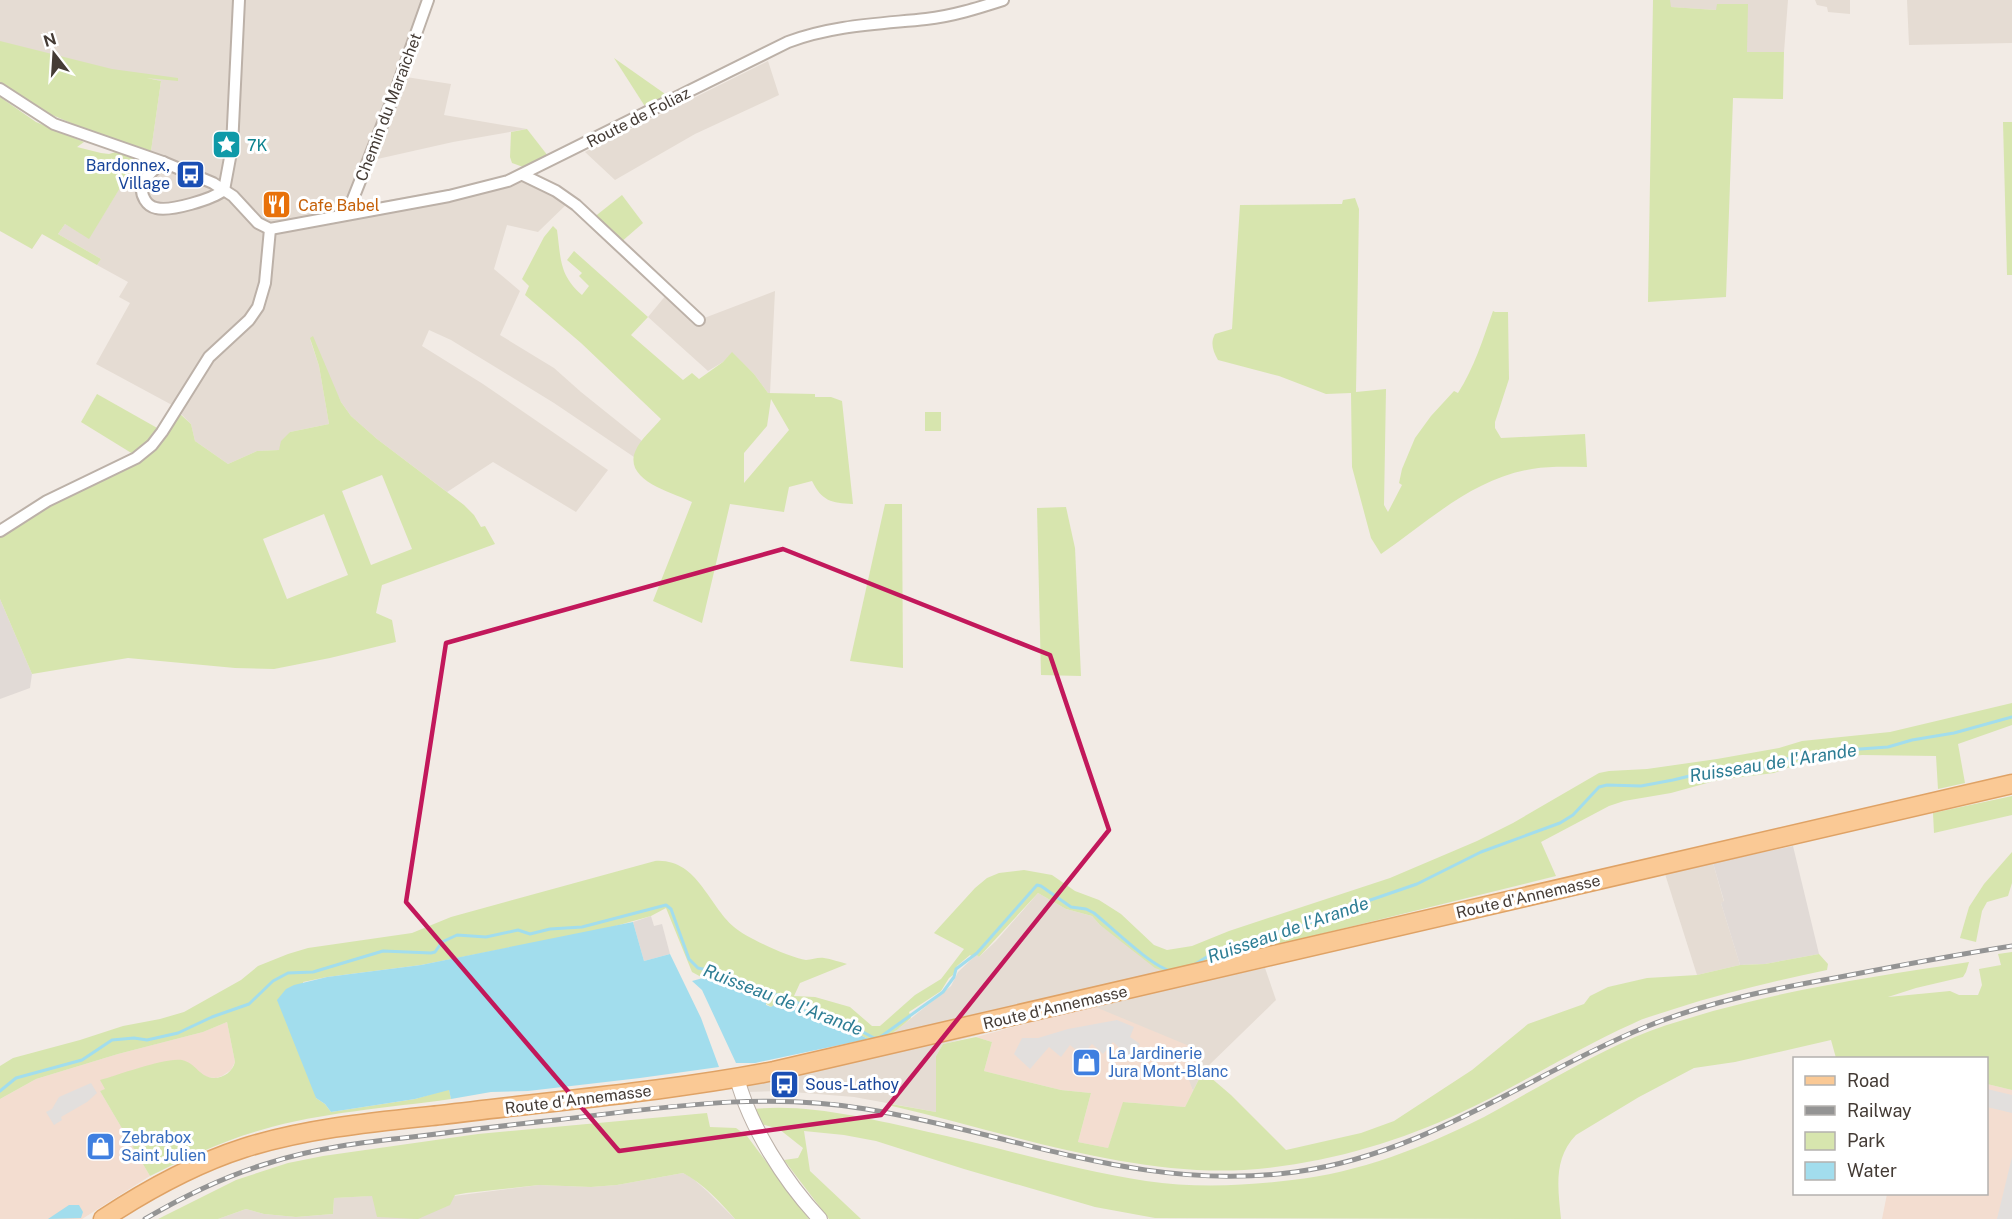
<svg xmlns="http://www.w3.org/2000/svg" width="2012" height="1219" font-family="'Public Sans',sans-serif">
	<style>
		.residential { fill: #e5dcd3 }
		.commercial { fill: #f3ddd0 }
		.industrial { fill: #e1dad6 }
		.green { fill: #d7e5ae; fill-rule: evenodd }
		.parking { fill: #e2dfdd }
		.water { fill: #a2dded }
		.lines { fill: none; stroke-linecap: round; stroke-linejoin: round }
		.stream { stroke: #a2dded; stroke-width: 3 }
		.minor-casing { stroke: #bcb1a8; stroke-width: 14 }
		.tertiary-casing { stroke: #bcb1a8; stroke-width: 16 }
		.primary-casing { stroke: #dfa265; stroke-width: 21 }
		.minor { stroke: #fff; stroke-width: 10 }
		.tertiary { stroke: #fff; stroke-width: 14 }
		.primary { stroke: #fac995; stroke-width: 18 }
		.rail-casing { stroke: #949494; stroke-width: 5 }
		.rail { stroke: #fff; stroke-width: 3; stroke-dasharray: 9; stroke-linecap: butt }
		.marked { fill: none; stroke: #c2185b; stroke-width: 4.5; stroke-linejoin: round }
		.labels { text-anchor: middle; stroke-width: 6; stroke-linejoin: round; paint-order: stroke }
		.street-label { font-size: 16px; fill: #443b35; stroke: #fff }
		.culture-label { font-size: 16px; fill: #0d838f; stroke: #fff; text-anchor: start }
		.transit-label { font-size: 16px; fill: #164399; stroke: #fff; text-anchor: end }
		.food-label { font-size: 16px; fill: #c56008; stroke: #fff; text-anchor: start }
		.shop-label { font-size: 16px; fill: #366cbe; stroke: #fff; text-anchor: start }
		.water-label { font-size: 18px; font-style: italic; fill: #2d7d94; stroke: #fff }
	</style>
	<rect width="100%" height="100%" fill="#f2ebe5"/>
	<g class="residential">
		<path d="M0,0H432L406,77L451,84L444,115L527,129L453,142L373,160L355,206L488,182L526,168L537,176L550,181L572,199L538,232L507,225L494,269L520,291L500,335L554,368L581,392L642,441L634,457L554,403L451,340L429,330L422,346L483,384L608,470L576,512L493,462L447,492L377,439L351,416L341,402L310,339L319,366L329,424L290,432L279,450L257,451L228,464L195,441L191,424L172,405L96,364L130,303L119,297L128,282L97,265L101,259L58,234L65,224L89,238L137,160L151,151L161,81L0,44Z"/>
		<path d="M1670,0H1788L1784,52H1747L1716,10L1670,7Z"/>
		<path d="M1815,0H1850V14L1828,12L1827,7L1817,5Z"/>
		<path d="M1907,0H2012V43L1909,45Z"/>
		<path d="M768,61L779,95L695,134L615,180L585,152Z"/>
		<path d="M671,289L694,308L699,320L775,291L770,393H768L754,374L732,353L723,362L708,371L648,317Z"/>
		<path d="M1713,863L1724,902L1721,903L1740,965L1697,975L1665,874Z"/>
		<path d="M1038,893L1066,909L1092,916L1100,925L1184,985L1265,968L1276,1000L1203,1071L1193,1091L1188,1080L1093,1006L943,1044L936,1056V1112L854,1097L780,1091L746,1092L747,1087L750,1081L888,1037L951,986L958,972L977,954L979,957L996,941Z"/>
		<path d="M683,1173L691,1177L707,1191L735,1219H218L246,1209L264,1214L296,1217L333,1214L334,1198L422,1193L446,1197L539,1185L591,1187L617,1185Z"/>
	</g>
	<g class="commercial">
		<path d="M1093,1006L1199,1050L1189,1080L1193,1091L1185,1107L1124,1102L1108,1148L1078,1142L1091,1093L1061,1090L984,1071L992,1042L976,1037Z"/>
		<path d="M227,1022L235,1062L231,1070L222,1076L216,1078L206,1077L201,1074L100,1091L150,1176L82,1219H0V1099L36,1079L118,1054L203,1032Z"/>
		<path d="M1987,1084L2012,1090V1219H1882L1887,1194H1986Z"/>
	</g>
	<g class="industrial">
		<path d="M0,599L32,674L30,688L0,699Z"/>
		<path d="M1793,846L1819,954L1765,964L1740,965L1721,903L1724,901L1713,863Z"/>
		<path d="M651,916L654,926L662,924L670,954L644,961L633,922Z"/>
	</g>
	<g class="green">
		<path d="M1653,0H1670L1671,7L1716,10L1717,4H1748L1747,52H1784L1783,99L1733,98L1726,297L1648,302Z"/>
		<path d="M0,41L112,69L178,78V81L147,78L161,81L151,151L80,127L50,114L0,82Z"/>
		<path d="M614,58L668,96L646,108Z"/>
		<path d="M0,97L36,122L84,142L77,147L101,153L109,154L116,152L137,160L89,239L65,224L58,234L101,259L97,265L42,234L32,249L0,231Z"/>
		<path d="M2003,122H2012V275H2007Z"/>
		<path d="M527,129L548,156L526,168L512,163L510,157L511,132Z"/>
		<path d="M622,195L643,223L620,243L593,218Z"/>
		<path d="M1355,198L1359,209L1356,392L1386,389L1384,505L1388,512L1402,485L1399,483L1402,469L1415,438L1431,416L1454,391L1458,393C1474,368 1483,339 1493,311L1495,312H1508L1509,379L1495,422V428L1501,438L1585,434L1587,467C1569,467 1550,466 1532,469C1472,479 1429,521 1381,554L1371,538L1352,467L1351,393L1326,394L1279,376L1218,360C1213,351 1210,343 1215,334L1232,329L1240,205L1342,204L1343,200Z"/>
		<path d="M553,226L557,230C561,259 559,275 582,295L589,286L579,276L582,273L567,260L574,251L648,317L631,335L683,380L692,373L699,379L723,362L732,352L754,374L768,393L815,394V397H831L842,401L853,504C831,503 822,501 812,481L789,487L784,512L730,504L702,623L653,601L692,502C674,493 624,481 635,452C640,439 653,429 661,419L581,343L525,295L529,286L522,279L544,237ZM771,399L789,430L744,483V453L767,426Z"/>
		<path d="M313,336L341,402L351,416L377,439L464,505L474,515L481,527L485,526L495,544L382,585L376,613L392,620L396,642L330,658L274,669L235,668L128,658L32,674L0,599V537L30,516L76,490L141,461L155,449L179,413L191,424L195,441L228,464L257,451L279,450L281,441L290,432L329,424L319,366L310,338ZM382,475L412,549L371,565L342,491ZM324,514L348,575L287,599L263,539Z"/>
		<path d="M97,394L159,429L147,443L133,454L81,422Z"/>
		<rect x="925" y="412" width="16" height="19"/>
		<path d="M885,504H902L903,668L850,661Z"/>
		<path d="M1066,507L1075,548L1081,676L1041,675L1037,508Z"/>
		<path d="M2012,703V725L1958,744L1965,783L1938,789L1936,756L1862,755L1825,759L1796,765L1774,773L1718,780L1671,793L1624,801L1609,806L1541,842L1556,876L1166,972L1155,968L1100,925L1092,916L1066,909L1038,893L979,957L977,955L973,957L970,955L957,966L953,975L949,978L941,991L909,1012L911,1018C898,1029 886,1042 868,1039C840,1024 810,1008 778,1002L771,1007L741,987L719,980L703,978L692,972L666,908L651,916L605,929L421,965L327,977L303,982L316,1098L325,1104L331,1112L415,1099L449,1089L451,1099C388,1108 322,1112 261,1130C222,1141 186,1158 150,1176L100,1091L105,1089L100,1080C118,1075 166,1057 182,1060C196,1063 200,1078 214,1078C224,1078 233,1071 235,1062L227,1022L203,1032L118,1054L36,1079L0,1099V1066L13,1058L80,1040L123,1026L160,1019L184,1012L241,980L258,966L288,954L308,948L412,933L451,917L655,861C697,858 708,905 734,927C745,937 790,958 806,960C812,960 818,957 824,958C831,959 840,962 847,964L800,983L794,996L815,997L850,1007L872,1026H880L915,995L941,979L964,949L934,933L975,888L987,878L999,873L1024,870L1052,875L1075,891L1099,900L1121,914L1154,945L1167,950L1192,946L1229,931L1390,878L1477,841L1513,823L1599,773L1609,771L1647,769L1717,759L1779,748L1802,741L1890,732Z"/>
		<path d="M2012,796V815L1934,833L1933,813Z"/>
		<path d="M2012,852V883L2008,896L1987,902L1982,911L1976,942L1960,938L1969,907L1984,884Z"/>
		<path d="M2012,952V1090L1987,1084L1986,1058H1836L1831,1040L1735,1062L1694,1068L1639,1097L1576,1135C1553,1159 1558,1188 1561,1219L1155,1218L1095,1207L964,1169L876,1141L844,1135L804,1131L810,1171L861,1219H829L784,1160L798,1158L803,1148L779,1129L761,1124L754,1109C807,1103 872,1119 924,1131C998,1147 1071,1169 1146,1181C1194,1188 1244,1186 1292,1180C1358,1173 1425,1147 1484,1117C1534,1090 1583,1060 1635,1037C1660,1026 1687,1019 1713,1011C1797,988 1883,975 1969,962L1966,972L1963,977L1916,988L1888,997L1950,991L1959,995H1978L1982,985L1979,969L2001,965L1998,954Z"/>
		<path d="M1819,954L1828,964L1827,970C1775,981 1724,993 1674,1009C1660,1014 1645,1017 1632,1024C1574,1050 1520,1085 1462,1112C1394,1144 1319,1165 1244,1170C1128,1176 1004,1132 892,1106L891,1104L936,1112V1056L943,1044L976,1037L992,1042L984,1071L1061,1090L1091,1093L1078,1142L1108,1148L1123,1102L1185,1107L1203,1071L1231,1095L1286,1150L1361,1133L1394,1121L1472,1070L1528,1024L1584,1004L1590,996L1608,987L1647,978L1697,975L1740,965L1765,964Z"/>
		<path d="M707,1113L710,1127L736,1128L747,1136L809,1219H735C721,1203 703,1183 683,1173L617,1185L591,1187L539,1185L466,1193L455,1195L450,1205L418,1219L377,1217L372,1196L334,1198L333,1214L296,1217L264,1214L246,1209L218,1219H158L236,1180L288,1163L323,1156L478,1134Z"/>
	</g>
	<g class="parking">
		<path d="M1117,1020L1134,1027L1130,1037L1140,1044L1130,1057L1113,1042L1103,1054L1092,1044L1082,1055L1070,1045L1061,1057L1049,1047L1030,1069L1014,1054L1022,1038H1038L1068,1029Z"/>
		<path d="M91,1083L97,1093L87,1102L61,1117L62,1120L54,1125L46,1112L52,1109L59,1097Z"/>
		<path d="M1987,1089L2012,1095V1113L1987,1107Z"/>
		<path d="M2012,1157V1219H1997Z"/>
	</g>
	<g class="water">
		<path d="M633,922L644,961L670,954L701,1018L719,1067L640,1078L528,1091L491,1092L451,1099L449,1090L415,1099L331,1112L325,1104L316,1098L277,1000L286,989L294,985L327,977L421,965Z"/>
		<path d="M703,978L719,980L766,998V1005L771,1007L778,1002C810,1008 840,1024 868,1039L755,1063H736L702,990L692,981Z"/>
		<path d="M69,1205H79L83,1212L81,1218L48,1219Z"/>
	</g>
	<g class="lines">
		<g class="stream">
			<path d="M1192,966L1210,955L1266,934L1294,929L1350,907L1417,884L1481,852L1560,823L1573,815L1599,787L1607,785L1641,786L1673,780L1727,767L1766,768L1785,759L1803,758L1832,751L1888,747L1912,740L1954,733L2012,717"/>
			<path d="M0,1091L16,1078L82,1060L112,1040L134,1038L147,1040L178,1033L212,1017L249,1004L273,981L288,973L313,972L383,951L431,953L435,952L442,942L457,935L486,937L518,930L530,934L550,929L582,927L666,905L671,909L689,959L698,968L716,972L835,1017L874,1038H879L943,992L954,977L956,969L977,953L1037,885L1041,886L1071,907L1086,909L1094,913C1110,926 1154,969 1172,971"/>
		</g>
		<defs>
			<g id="minor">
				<path d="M0,89L54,124L163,162L213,183L233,196L258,223L270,229L449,196L508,181L788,42C834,25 879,24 926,19C953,16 978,8 1003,0"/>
				<path d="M163,162C151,172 135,183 145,200C148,205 151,207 156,208C170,212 213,199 224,190"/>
				<path d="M523,175L556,191L576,205L699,320"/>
				<path d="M224,190L232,147L239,0"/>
				<path d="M347,214L396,90L428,0"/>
				<path d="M0,531L47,501L136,458L152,445L162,432L209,357L249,320L258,307L265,283L270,229"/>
			</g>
			<path id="tertiary" d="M737,1078C750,1127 785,1182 820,1219"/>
			<path id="primary" d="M103,1219C147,1190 194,1164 244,1148C308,1128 375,1122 441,1115C552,1101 664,1092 774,1071L2012,784"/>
		</defs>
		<use href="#minor" class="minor-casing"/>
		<use href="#tertiary" class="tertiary-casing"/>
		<use href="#primary" class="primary-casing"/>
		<use href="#minor" class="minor"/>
		<use href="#tertiary" class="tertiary"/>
		<use href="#primary" class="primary"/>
		<defs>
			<path id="rail" d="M145,1219C184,1196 225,1176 269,1163C315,1148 364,1142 412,1137C460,1131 508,1125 556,1120C659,1108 762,1091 866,1109C1013,1133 1142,1193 1295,1172C1426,1154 1525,1077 1643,1028C1706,1002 1773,989 1840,977C1897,966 1954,955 2012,946"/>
		</defs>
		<use href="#rail" class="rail-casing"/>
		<use href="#rail" class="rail"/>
	</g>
	<path class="marked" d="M783,549L1050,655L1109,830L881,1115L619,1151L406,902L446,643Z"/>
	<defs>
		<symbol id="sight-square" viewBox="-11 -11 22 22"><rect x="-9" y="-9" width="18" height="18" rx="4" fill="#0f9aa8" stroke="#fff"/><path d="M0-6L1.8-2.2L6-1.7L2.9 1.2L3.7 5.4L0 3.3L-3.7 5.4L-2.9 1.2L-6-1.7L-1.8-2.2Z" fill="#fff"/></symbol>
		<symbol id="bus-square" viewBox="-11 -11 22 22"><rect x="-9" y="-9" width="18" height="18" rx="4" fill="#1a4fb4" stroke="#fff"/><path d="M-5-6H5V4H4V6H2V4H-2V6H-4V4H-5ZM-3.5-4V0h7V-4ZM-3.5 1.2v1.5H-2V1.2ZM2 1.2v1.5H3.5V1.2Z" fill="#fff"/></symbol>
		<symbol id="restaurant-square" viewBox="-11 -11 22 22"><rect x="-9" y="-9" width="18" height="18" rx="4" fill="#e8710a" stroke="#fff"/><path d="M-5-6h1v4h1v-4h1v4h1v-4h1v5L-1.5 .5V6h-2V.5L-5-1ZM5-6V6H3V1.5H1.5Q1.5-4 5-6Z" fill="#fff"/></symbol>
		<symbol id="shop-square" viewBox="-11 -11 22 22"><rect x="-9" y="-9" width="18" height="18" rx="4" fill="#3f7fe0" stroke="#fff"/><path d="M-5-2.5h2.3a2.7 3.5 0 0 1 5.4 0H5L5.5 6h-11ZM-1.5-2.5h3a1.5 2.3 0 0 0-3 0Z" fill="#fff"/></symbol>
	</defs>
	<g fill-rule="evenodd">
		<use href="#sight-square" x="210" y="128" width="33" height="33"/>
		<use href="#bus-square" x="174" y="158" width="33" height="33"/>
		<use href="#restaurant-square" x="260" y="188" width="33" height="33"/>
		<use href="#shop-square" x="1070" y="1046" width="33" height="33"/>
		<use href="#bus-square" x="768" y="1068" width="33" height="33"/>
		<use href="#shop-square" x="84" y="1130" width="33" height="33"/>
	</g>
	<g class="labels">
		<g class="street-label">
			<text transform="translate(388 107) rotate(-69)" y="6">Chemin du Maraîchet</text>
			<text transform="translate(638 117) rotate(-27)" y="6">Route de Foliaz</text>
			<text transform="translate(1528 896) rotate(-13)" y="6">Route d'Annemasse</text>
			<text transform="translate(1055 1007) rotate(-13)" y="6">Route d'Annemasse</text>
			<text transform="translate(578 1099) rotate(-7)" y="6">Route d'Annemasse</text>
		</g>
		<g class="culture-label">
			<text x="247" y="151">7K</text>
		</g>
		<g class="transit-label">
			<text x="170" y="171">Bardonnex,<tspan x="170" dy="18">Village</tspan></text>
			<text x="805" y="1090" text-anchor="start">Sous-Lathoy</text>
		</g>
		<g class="food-label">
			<text x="298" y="211">Cafe Babel</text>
		</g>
		<g class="shop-label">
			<text x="1108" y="1059">La Jardinerie<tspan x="1108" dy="18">Jura Mont-Blanc</tspan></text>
			<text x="121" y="1143">Zebrabox<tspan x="121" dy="18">Saint Julien</tspan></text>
		</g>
		<g class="water-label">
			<text transform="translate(1773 763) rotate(-9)" y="6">Ruisseau de l'Arande</text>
			<text transform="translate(1288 930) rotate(-19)" y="6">Ruisseau de l'Arande</text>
			<text transform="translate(783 1000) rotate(21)" y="6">Ruisseau de l'Arande</text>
		</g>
	</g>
	<rect x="1793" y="1057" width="195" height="138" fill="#ffffff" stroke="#b4b1ae" stroke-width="1.5"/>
	<rect x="1805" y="1076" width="30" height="9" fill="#fac995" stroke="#b4b1ae" stroke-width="1.5"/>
	<text x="1847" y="1087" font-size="18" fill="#443b35">Road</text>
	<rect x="1805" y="1106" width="30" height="9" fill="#949494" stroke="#b4b1ae" stroke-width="1.5"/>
	<text x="1847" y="1117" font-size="18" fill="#443b35">Railway</text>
	<rect x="1805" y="1132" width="30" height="18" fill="#d7e5ae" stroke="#b4b1ae" stroke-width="1.5"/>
	<text x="1847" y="1147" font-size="18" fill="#443b35">Park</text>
	<rect x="1805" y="1162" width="30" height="18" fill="#a2dded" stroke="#b4b1ae" stroke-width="1.5"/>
	<text x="1847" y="1177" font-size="18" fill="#443b35">Water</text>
	<g transform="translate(54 54) rotate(343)" stroke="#ffffff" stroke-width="4.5" paint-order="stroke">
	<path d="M0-4.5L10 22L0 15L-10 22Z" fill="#443b35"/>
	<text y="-9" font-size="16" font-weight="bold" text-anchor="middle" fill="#443b35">N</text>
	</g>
</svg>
